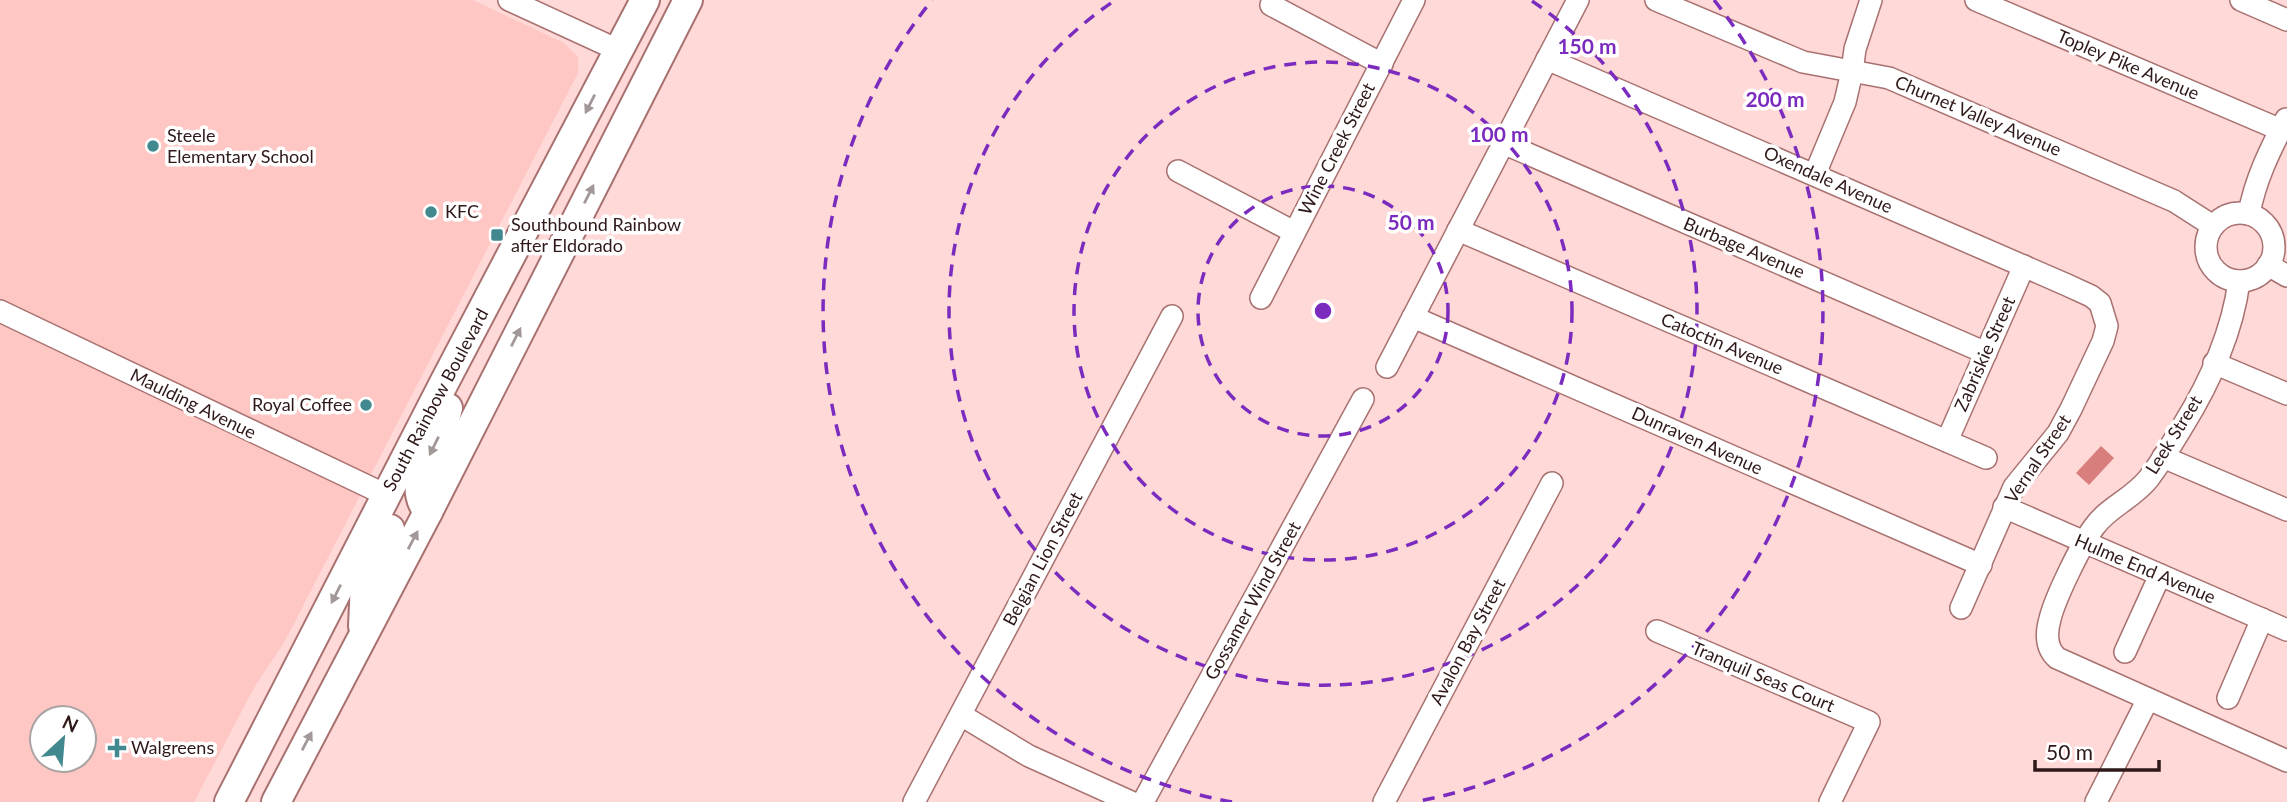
<svg xmlns="http://www.w3.org/2000/svg" width="2287" height="802" font-family="Lato,sans-serif">
	<style>
		.built { fill: #fec7c4; fill-rule: evenodd }
		.water { fill: #d87e7d }
		.lines { fill: none; stroke-linecap: round; stroke-linejoin: round }
		.minor-casing { stroke: #a87170; stroke-width: 24 }
		.major-casing { stroke: #a87170; stroke-width: 32 }
		.minor { stroke: #fff; stroke-width: 21 }
		.major { stroke: #fff; stroke-width: 28 }
		.oneway { fill: #a19897 }
		.ring { fill: none; stroke: #7b2cbf; stroke-width: 3.5; stroke-dasharray: 12 9 }
		.poi-dot { fill: #41898e; stroke: #fff; stroke-width: 2.5 }
		.labels { text-anchor: middle; stroke-width: 7; stroke-linejoin: round; paint-order: stroke }
		.street-label { font-size: 18px; fill: #2e1918; stroke: #fff }
		.poi-label { font-size: 18px; fill: #2e1918; stroke: #fff; text-anchor: start }
		.centre { fill: #7b2cbf; stroke: #fff; stroke-width: 3.5 }
		.ring-label { font-size: 21px; text-anchor: middle; font-weight: bold; fill: #7b2cbf; stroke: #fff; stroke-width: 7; stroke-linejoin: round; paint-order: stroke }
	</style>
	<rect width="100%" height="100%" fill="#fed9d7"/>
	<path class="built" d="M0,0H473L564,43L578,57V73L285,641L255,686L194,802H0ZM42,718H84V760H42Z"/>
	<path class="water" d="M2101,446L2114,458L2089,485L2076,473Z"/>
	<g class="lines">
		<defs>
			<g id="minor">
				<path d="M509,0L618,50"/>
				<path d="M1656,0L1803,62L1889,78L2174,201L2213,226"/>
				<path d="M1976,0L2281,130"/>
				<path d="M2241,0L2287,20"/>
				<path d="M1271,5L1382,64"/>
				<path d="M1547,59L2067,285L2091,296L2100,303L2107,326L2103,341L2071,409L2058,433L2014,487L1961,608"/>
				<path d="M1503,143L1986,353"/>
				<path d="M1178,171L1294,232"/>
				<path d="M1815,174L1845,102L1852,72L1855,49L1871,0"/>
				<circle cx="2240" cy="247" r="34"/>
				<path d="M2249,214C2255,180 2270,150 2286,119"/>
				<path d="M1458,230L1986,458"/>
				<path d="M2268,265L2287,276"/>
				<path d="M2239,281C2233,330 2210,382 2184,424C2173,442 2162,461 2149,478C2134,498 2108,507 2094,527C2081,545 2055,598 2050,619C2046,633 2046,648 2057,658L2287,761"/>
				<path d="M1261,298L1414,0"/>
				<path d="M0,311L386,495"/>
				<path d="M1413,317L1981,565"/>
				<path d="M2214,363L2287,394"/>
				<path d="M1387,367L1578,0"/>
				<path d="M1947,441L2024,266"/>
				<path d="M2163,457L2287,510"/>
				<path d="M2004,507L2287,630"/>
				<path d="M1657,631L1869,722L1830,802"/>
				<path d="M2125,652L2160,575"/>
				<path d="M2228,698L2262,619"/>
				<path d="M961,715L1029,756L1131,802"/>
				<path d="M914,802L1172,316"/>
				<path d="M1143,802L1363,399"/>
				<path d="M1384,802L1552,483"/>
				<path d="M2096,802L2148,699"/>
			</g>
			<g id="major">
				<path d="M428,512C407,484 430,456 442,429C445,422 446,415 448,408"/>
				<path d="M363,626L365,582L390,529"/>
				<path d="M229,802L445,381L645,0"/>
				<path d="M276,802L428,512L688,0"/>
			</g>
		</defs>
		<use href="#minor" class="minor-casing"/>
		<use href="#major" class="major-casing"/>
		<use href="#minor" class="minor"/>
		<use href="#major" class="major"/>
	</g>
	<defs><path id="oneway-solid" d="M-6-.8H1V-3.2L6.5 0L1 3.2V.8H-6Z" transform="scale(1.75)"/></defs>
	<g class="oneway">
		<use href="#oneway-solid" transform="translate(590 104) rotate(117)"/>
		<use href="#oneway-solid" transform="translate(589 194) rotate(-63)"/>
		<use href="#oneway-solid" transform="translate(516 337) rotate(-63)"/>
		<use href="#oneway-solid" transform="translate(434 446) rotate(116)"/>
		<use href="#oneway-solid" transform="translate(413 540) rotate(-62)"/>
		<use href="#oneway-solid" transform="translate(336 594) rotate(117)"/>
		<use href="#oneway-solid" transform="translate(307 741) rotate(-62)"/>
	</g>
	<g class="ring">
		<circle cx="1323" cy="311" r="125"/>
		<circle cx="1323" cy="311" r="249"/>
		<path d="M1532 1A374 374 0 1 1 1114 1"/>
		<path d="M1232 802A499 499 0 0 1 932 0M1714 0A499 499 0 0 1 1414 802"/>
	</g>
	<g class="poi-dot">
		<circle cx="153" cy="146" r="7"/>
		<circle cx="431" cy="212" r="7"/>
		<rect x="490" y="228" width="14" height="14" rx="3.5"/>
		<circle cx="366" cy="405" r="7"/>
		<path d="M113.5 737.5h7v7h7v7h-7v7h-7v-7h-7v-7h7z"/>
	</g>
	<g class="labels">
		<g class="street-label">
			<text transform="translate(2128 65) rotate(23)" y="6">Topley Pike Avenue</text>
			<text transform="translate(1978 116) rotate(23)" y="6">Churnet Valley Avenue</text>
			<text transform="translate(1337 149) rotate(-63)" y="6">Wine Creek Street</text>
			<text transform="translate(1828 180) rotate(24)" y="6">Oxendale Avenue</text>
			<text transform="translate(1744 248) rotate(23)" y="6">Burbage Avenue</text>
			<text transform="translate(1722 344) rotate(23)" y="6">Catoctin Avenue</text>
			<text transform="translate(1985 354) rotate(-66)" y="6">Zabriskie Street</text>
			<text transform="translate(436 400) rotate(-62)" y="6">South Rainbow Boulevard</text>
			<text transform="translate(193 404) rotate(26)" y="6">Maulding Avenue</text>
			<text transform="translate(2174 435) rotate(-58)" y="6">Leek Street</text>
			<text transform="translate(1697 441) rotate(24)" y="6">Dunraven Avenue</text>
			<text transform="translate(2038 459) rotate(-56)" y="6">Vernal Street</text>
			<text transform="translate(1043 559) rotate(-62)" y="6">Belgian Lion Street</text>
			<text transform="translate(2145 569) rotate(23)" y="6">Hulme End Avenue</text>
			<text transform="translate(1253 601) rotate(-61)" y="6">Gossamer Wind Street</text>
			<text transform="translate(1468 642) rotate(-62)" y="6">Avalon Bay Street</text>
			<text transform="translate(1763 677) rotate(23)" y="6">Tranquil Seas Court</text>
		</g>
		<g class="poi-label">
			<text x="167" y="142">Steele<tspan x="167" dy="21">Elementary School</tspan></text>
			<text x="445" y="218">KFC</text>
			<text x="511" y="231">Southbound Rainbow<tspan x="511" dy="21">after Eldorado</tspan></text>
			<text x="352" y="411" text-anchor="end">Royal Coffee</text>
			<text x="131" y="754">Walgreens</text>
		</g>
	</g>
	<circle cx="1323" cy="311" r="10" class="centre"/>
	<g class="ring-label">
		<text x="1587" y="54">150 m</text>
		<text x="1775" y="107">200 m</text>
		<text x="1499" y="142">100 m</text>
		<text x="1411" y="230">50 m</text>
	</g>
	<g transform="translate(63 739) rotate(26)"><circle r="33" fill="#ffffff" stroke="#aba3a3" stroke-width="2"/>
	<path d="M0-5L12 26L0 18L-12 26Z" fill="#41898e"/>
	<text y="-10" font-size="19" font-weight="bold" text-anchor="middle" fill="#2e1918">N</text>
	</g>
	<path d="M2035 760v10h124v-10" fill="none" stroke="#2e1918" stroke-width="3.5"/>
	<text x="2046" y="760" font-size="21" fill="#2e1918" stroke="#ffffff" stroke-width="5" paint-order="stroke">50 m</text>
</svg>
